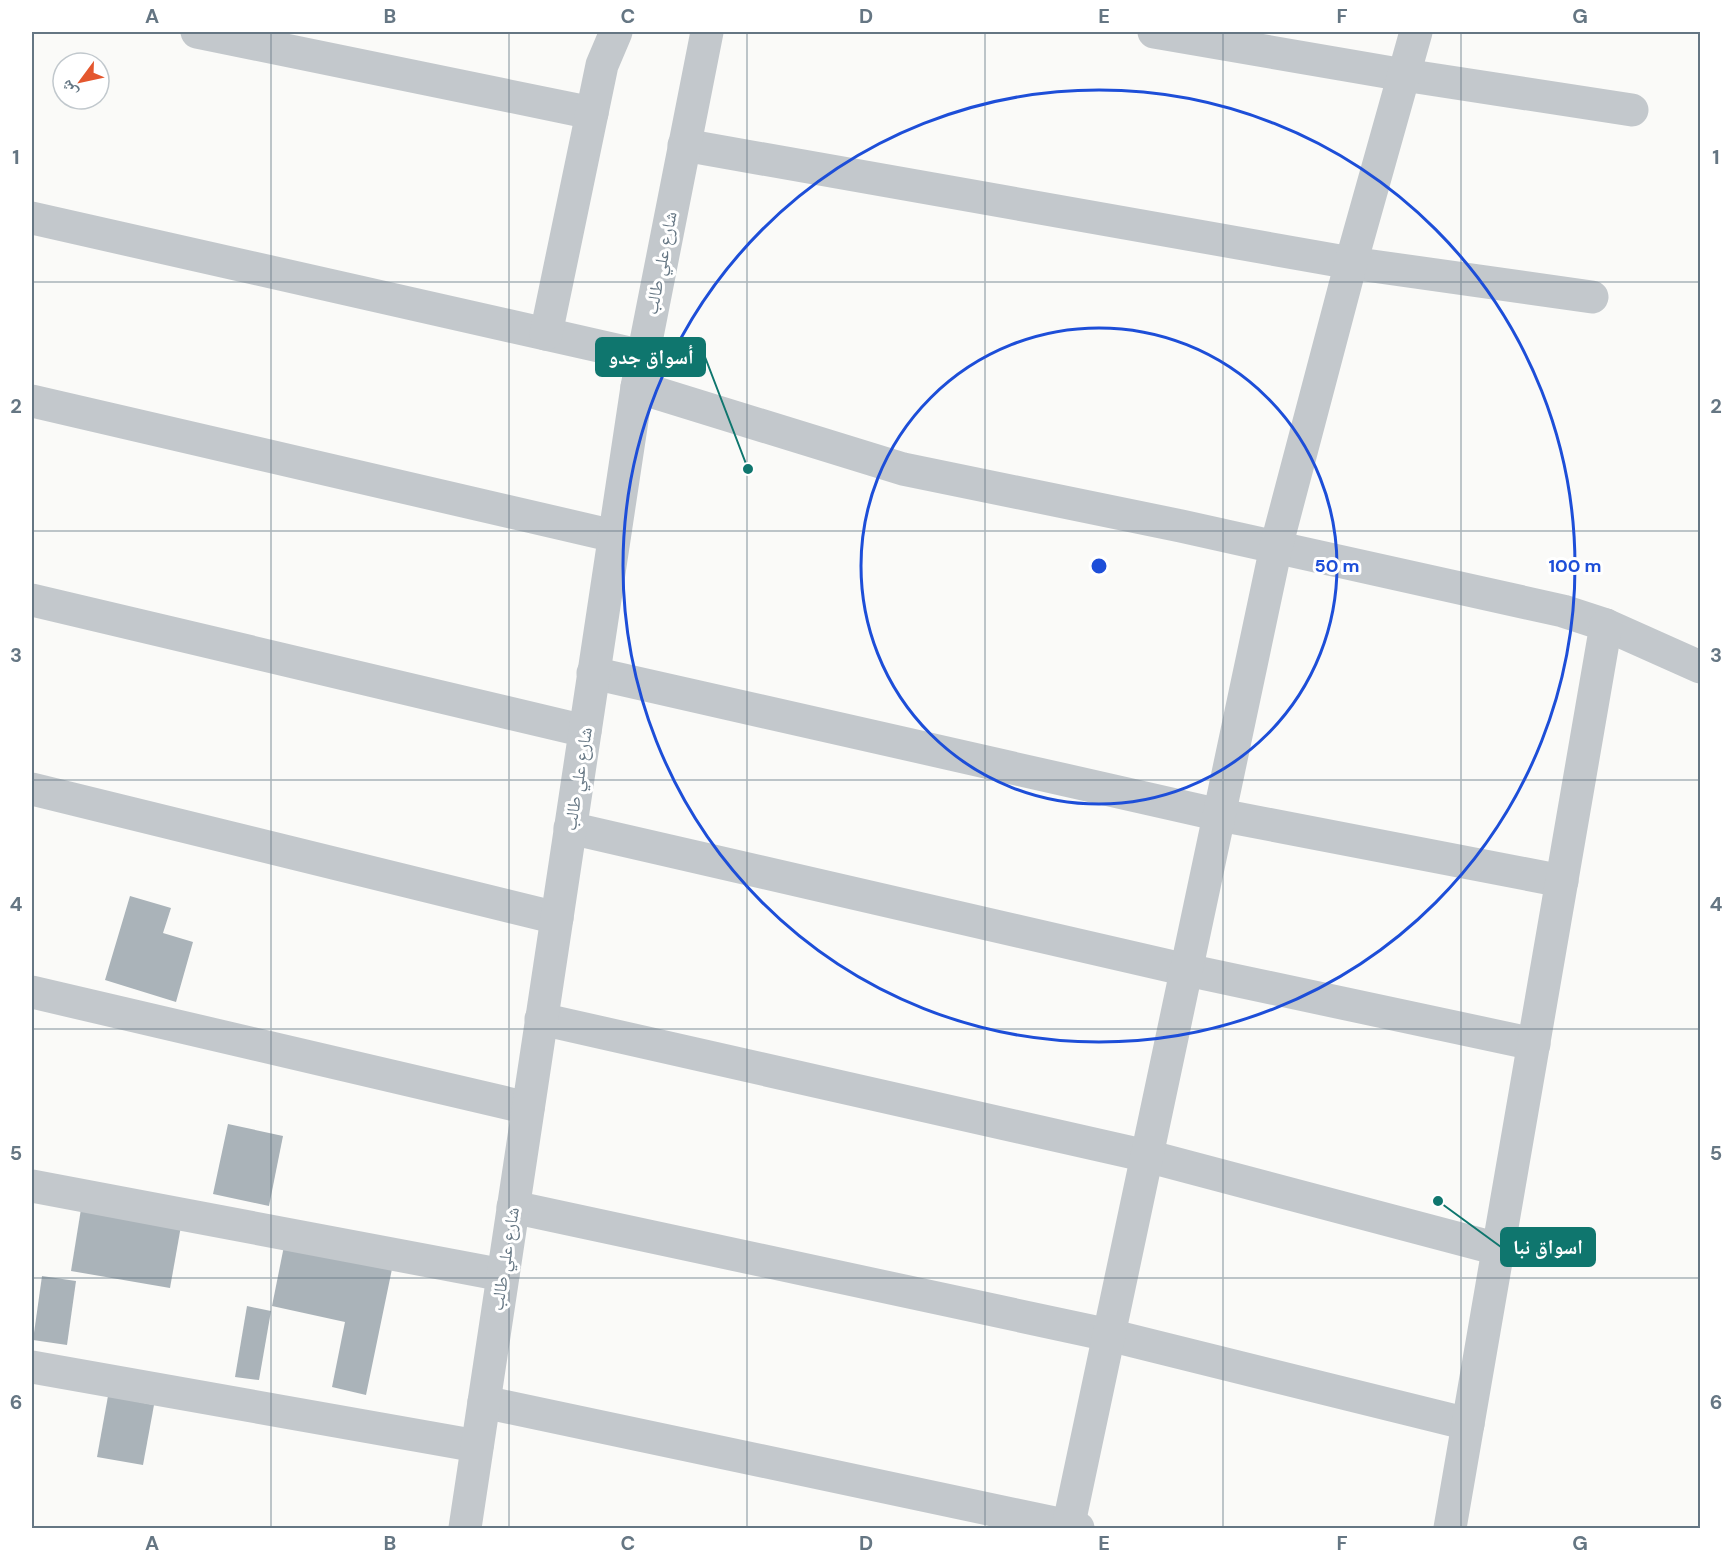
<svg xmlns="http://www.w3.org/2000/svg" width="1732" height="1560" font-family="'DM Sans','Noto Naskh Arabic',sans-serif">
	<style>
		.building { fill: #aab3b9 }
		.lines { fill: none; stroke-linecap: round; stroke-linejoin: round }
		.minor { stroke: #c3c8cc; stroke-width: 33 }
		.grid { fill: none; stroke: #657683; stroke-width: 1.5; stroke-opacity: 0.55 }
		.ring { fill: none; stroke: #1d4ed8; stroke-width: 3 }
		.labels { text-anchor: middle; stroke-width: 6; stroke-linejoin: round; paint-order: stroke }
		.street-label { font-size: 18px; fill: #657683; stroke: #fff }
		.centre { fill: #1d4ed8; stroke: #fff; stroke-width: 3 }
		.ring-label { font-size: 18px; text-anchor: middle; font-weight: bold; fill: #1d4ed8; stroke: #fff; stroke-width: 6; stroke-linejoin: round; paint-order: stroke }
		.leader { fill: none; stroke: #0f766e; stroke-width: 2 }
		.callout-dot { fill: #0f766e; stroke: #fff; stroke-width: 2 }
		.callout { fill: #0f766e; stroke: #0f766e; stroke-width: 2 }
		.callout-label { font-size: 20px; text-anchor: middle; font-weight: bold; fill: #fff }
		.neatline { fill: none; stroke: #657683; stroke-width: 2 }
		.grid-label { font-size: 20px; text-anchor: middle; font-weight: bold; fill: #657683 }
	</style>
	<rect width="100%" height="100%" fill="#fafaf8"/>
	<g class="building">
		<path d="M130,896L171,908L163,933L193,942L176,1002L105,980Z"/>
		<path d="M228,1124L283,1136L269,1206L213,1194Z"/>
		<path d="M81,1209L181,1226L170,1288L71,1271Z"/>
		<path d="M284,1246L392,1269L366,1395L332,1387L345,1322L272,1306Z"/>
		<path d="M42,1276L76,1281L67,1345L33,1340Z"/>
		<path d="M247,1306L271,1311L259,1380L235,1377Z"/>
		<path d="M108,1396L154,1405L143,1465L97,1457Z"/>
	</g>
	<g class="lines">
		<g class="minor">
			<path d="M197,32L592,113"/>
			<path d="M1154,32L1404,75L1632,110"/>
			<path d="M684,145L1351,263L1592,297"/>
			<path d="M32,218L643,356"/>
			<path d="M546,334L602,65L616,32"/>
			<path d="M637,387L903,469L1181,526L1563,611L1606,625L1700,667"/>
			<path d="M32,401L614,536"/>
			<path d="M32,600L585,731"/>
			<path d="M593,673L1220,815L1562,881"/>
			<path d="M32,789L557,918"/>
			<path d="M570,828L1187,970L1534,1044"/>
			<path d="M32,992L528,1108"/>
			<path d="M541,1019L1147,1156L1498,1249"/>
			<path d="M32,1186L503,1275"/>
			<path d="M513,1207L1109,1335L1468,1424"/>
			<path d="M32,1367L477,1446"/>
			<path d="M484,1402L1078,1528"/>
			<path d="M465,1528L637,387L707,32"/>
			<path d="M1068,1528L1276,547L1351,263L1416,32"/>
			<path d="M1450,1528L1606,625"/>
		</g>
	</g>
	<path class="grid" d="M271,32V1528M509,32V1528M747,32V1528M985,32V1528M1223,32V1528M1461,32V1528M32,282H1700M32,531H1700M32,780H1700M32,1029H1700M32,1278H1700"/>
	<g class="ring">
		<circle cx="1099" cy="566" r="238"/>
		<circle cx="1099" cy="566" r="476"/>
	</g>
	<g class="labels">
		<g class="street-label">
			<text transform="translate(661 263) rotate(-79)" y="6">شارع علي طالب</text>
			<text transform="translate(578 779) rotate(-81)" y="6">شارع علي طالب</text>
			<text transform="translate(505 1259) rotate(-81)" y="6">شارع علي طالب</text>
		</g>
	</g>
	<circle cx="1099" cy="566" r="9" class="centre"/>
	<g class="ring-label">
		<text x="1337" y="572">50 m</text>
		<text x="1575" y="572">100 m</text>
	</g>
	<path class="leader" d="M748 469L705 357M1438 1201L1501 1247"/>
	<g class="callout-dot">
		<circle cx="748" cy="469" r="6"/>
		<circle cx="1438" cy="1201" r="6"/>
	</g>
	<g class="callout">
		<rect x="596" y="338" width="109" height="38" rx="6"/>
		<rect x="1501" y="1228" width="94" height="38" rx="6"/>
	</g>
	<g class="callout-label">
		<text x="651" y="364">أسواق جدو</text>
		<text x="1548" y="1254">اسواق نبا</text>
	</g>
	<rect width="1732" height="1560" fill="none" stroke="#ffffff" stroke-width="66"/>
	<g transform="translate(81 81) rotate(237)"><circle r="28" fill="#ffffff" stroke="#c1c8cd" stroke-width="1.5"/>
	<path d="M0-4.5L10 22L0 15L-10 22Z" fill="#e4572e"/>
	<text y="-9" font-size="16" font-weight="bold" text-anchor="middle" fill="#657683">ش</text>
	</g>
	<rect x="33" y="33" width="1666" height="1494" class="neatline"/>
	<g class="grid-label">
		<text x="152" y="23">A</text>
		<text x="390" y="23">B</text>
		<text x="628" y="23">C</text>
		<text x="866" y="23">D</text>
		<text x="1104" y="23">E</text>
		<text x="1342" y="23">F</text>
		<text x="1580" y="23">G</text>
		<text x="16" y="164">1</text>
		<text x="1716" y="164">1</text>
		<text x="16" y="413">2</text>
		<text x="1716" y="413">2</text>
		<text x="16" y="662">3</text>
		<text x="1716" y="662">3</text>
		<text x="16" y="911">4</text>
		<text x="1716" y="911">4</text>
		<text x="16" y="1160">5</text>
		<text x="1716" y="1160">5</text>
		<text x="16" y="1409">6</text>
		<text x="1716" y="1409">6</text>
		<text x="152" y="1550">A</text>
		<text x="390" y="1550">B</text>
		<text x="628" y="1550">C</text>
		<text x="866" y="1550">D</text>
		<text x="1104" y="1550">E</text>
		<text x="1342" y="1550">F</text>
		<text x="1580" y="1550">G</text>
	</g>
</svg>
